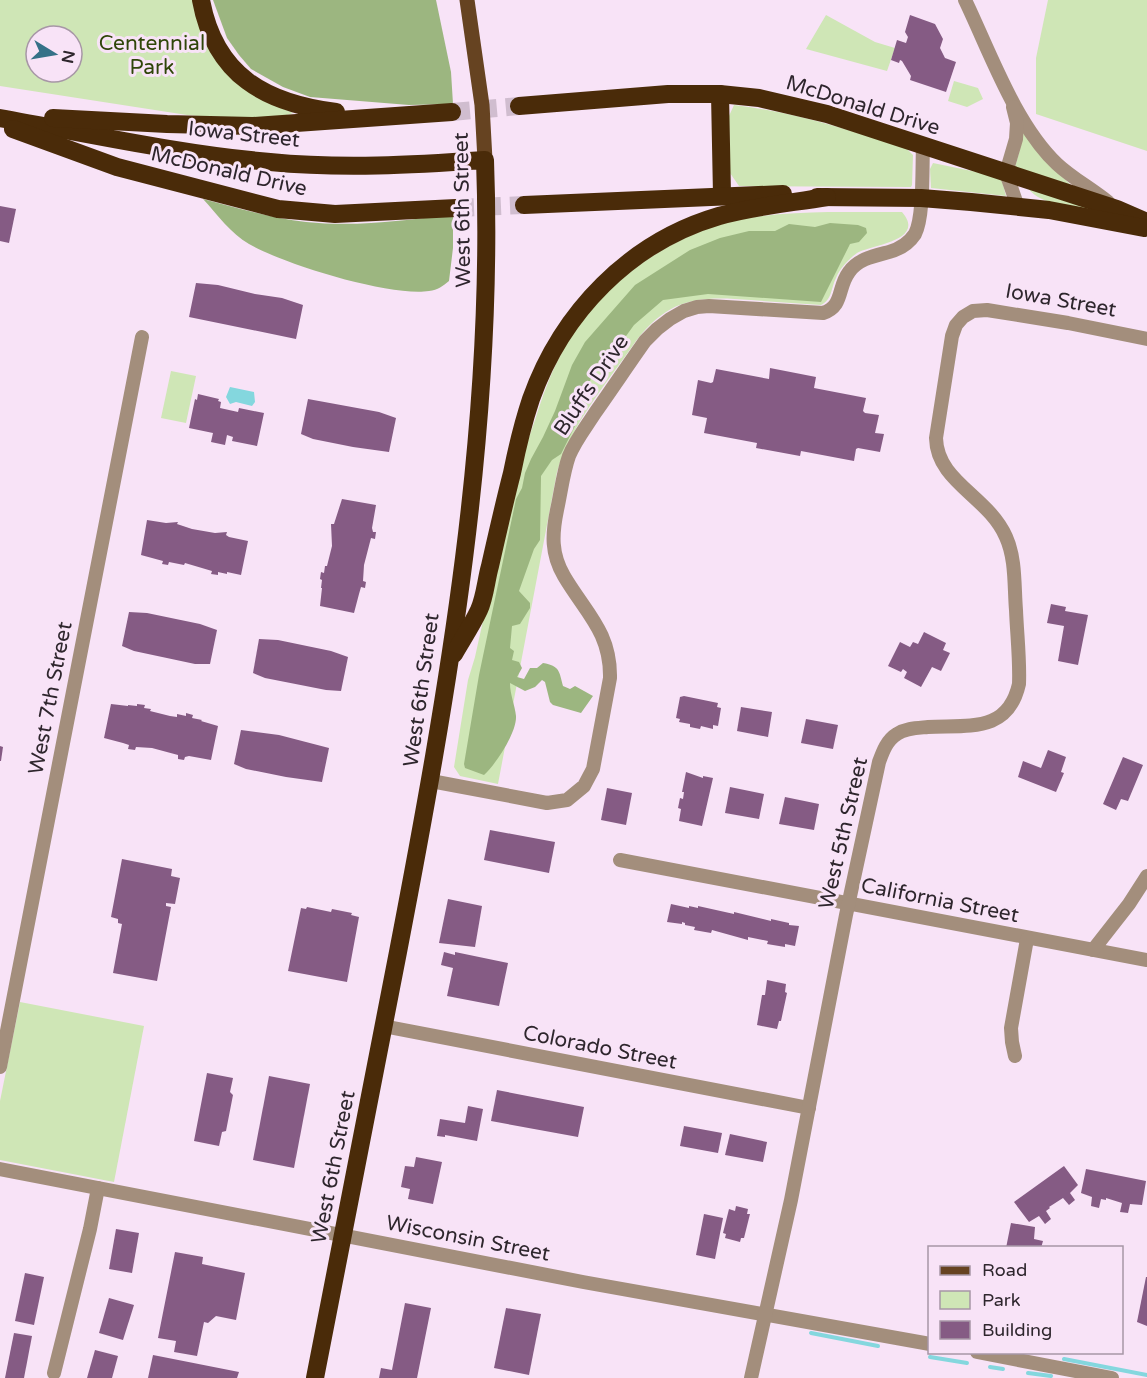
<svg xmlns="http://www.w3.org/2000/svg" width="1147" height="1378" font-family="'Varela Round',sans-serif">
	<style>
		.green { fill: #cfe6b6; fill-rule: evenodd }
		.forest { fill: #9cb680 }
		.water { fill: #84d7de }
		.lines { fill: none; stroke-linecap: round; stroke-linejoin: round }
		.stream { stroke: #84d7de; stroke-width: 4 }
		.building { fill: #855b84 }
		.highway-tunnel { stroke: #d0bdcf; stroke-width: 18; stroke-dasharray: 18 9; stroke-linecap: butt }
		.minor { stroke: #a38e7c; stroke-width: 14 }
		.major { stroke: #664321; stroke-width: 15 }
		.highway { stroke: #4a2b09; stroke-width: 18 }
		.labels { text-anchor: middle; stroke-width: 6; stroke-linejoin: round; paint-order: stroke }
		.park-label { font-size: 21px; fill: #2f4609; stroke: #f8e3f7 }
		.street-label { font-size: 21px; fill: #2e262d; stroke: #f8e3f7 }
	</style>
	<rect width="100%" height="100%" fill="#f8e3f7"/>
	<g class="green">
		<path d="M0,0H193V4L272,104L293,113C276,121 209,117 187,115L0,86ZM36,36H72V72H36Z"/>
		<path d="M1048,0H1147V151L1036,114V58Z"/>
		<path d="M826,15L875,42L895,48L887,71L806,49Z"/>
		<path d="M954,81L978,88L983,99L967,107L948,101Z"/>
		<path d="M734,105C794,112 849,130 906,148L913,155L912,185L911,187L739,186L730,173L729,116Z"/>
		<path d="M1023,127L1051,166L1071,185L1015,167L1019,153Z"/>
		<path d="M933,163L1001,177L1006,196L931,188L930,169Z"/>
		<path d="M1028,188L1108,213C1086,209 1040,207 1028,188Z"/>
		<path d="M828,212H902C927,241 871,245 857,253C849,259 840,268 836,278C831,288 832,300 821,305C797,303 774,302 751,300C699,296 670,297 636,341C607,383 572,423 557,472L498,784L460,776L454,767L468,680L475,657C493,578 507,496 535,420C542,398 549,377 560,356C593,292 659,240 729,222C761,214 795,213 828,212Z"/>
		<path d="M171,371L196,376L186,423L161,418Z"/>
		<path d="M20,1002L144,1026L114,1182L0,1160V1101Z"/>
	</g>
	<g class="forest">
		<path d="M213,0H436L451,72L453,104L409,105L310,97L283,87L251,69L239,55L227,38Z"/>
		<path d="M203,199C237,208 271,218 306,222C355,227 404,221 453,214V248L449,281C443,286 438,290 429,291C390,297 283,264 249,244C231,234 217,214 203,199Z"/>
		<path d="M830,223L858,225L866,228L867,233L859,242L850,244L821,302L708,294L663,300L634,325L621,343L611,348L603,363L595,369L590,381L582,389L572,405L578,420L561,454L552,460L541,476L540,540L534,549L519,591L530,603V608L520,624L512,626L510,648L514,651L512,660L519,662L522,668L517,677L524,679L530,668H537L543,663C560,666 559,671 563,686L570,689L575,686L593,696L581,713L553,705L550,702L545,682L542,680L535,687L525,691L510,683C510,695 515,705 516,716C517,732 496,764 484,775L465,768L464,764L479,675L516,499L522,488L525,473L531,459L543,437L555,411L572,365L585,342L635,285L690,250L720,238L749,231H775L789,224L815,227Z"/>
	</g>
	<path class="water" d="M230,387L254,392L255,402L252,406L236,402L230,404L226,397Z"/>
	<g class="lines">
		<g class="stream">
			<path d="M811,1333L878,1346"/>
			<path d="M930,1357L967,1363"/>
			<path d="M1064,1359L1147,1375"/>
			<path d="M990,1367L1003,1369"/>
			<path d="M1028,1373L1051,1376"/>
		</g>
	</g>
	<g class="building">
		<path d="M910,15L935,24L943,39L940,48L945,58L956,62L946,92L910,80L911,76L902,61L900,60L899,63L891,60L897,40L906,43L908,37L905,32Z"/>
		<path d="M0,206L16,209L9,243L0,241Z"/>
		<path d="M196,283L218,285L255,294L282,298L303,305L296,339L189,317Z"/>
		<path d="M770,368L816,377L814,388L866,398L863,411L865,413L879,415L875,433L884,434L880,452L858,448L856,449L854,461L801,451L800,456L756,448L757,443L704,433L707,418L692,415L698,380L711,383L713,382L716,369L769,379Z"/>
		<path d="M198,394L219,399L218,401L221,402L220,408L238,412L239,408L264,413L257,446L232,441L233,437L227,435L225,445L211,442L213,433L189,428L195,399L197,400Z"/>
		<path d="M308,399L379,412L396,418L389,452L353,447L313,439L301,434Z"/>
		<path d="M342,499L376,505L372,528L373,532H376L375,539L371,538L364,565L363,581L366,582L365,588L361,587L359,594L354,613L320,606L322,588H321L322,580L320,579L321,572L324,573L325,566H327L332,546L331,524H334Z"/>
		<path d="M147,520L166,523L178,522L177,524L192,529L215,533L227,532L226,535L229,537L248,541L241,575L227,572V574L218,572V575L211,574L212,571L185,563L184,565L169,562L168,565L162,564L163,561L141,555Z"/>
		<path d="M1051,604L1066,607L1065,611L1088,615L1078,665L1058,661L1064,626L1047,623Z"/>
		<path d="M129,612L147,613L200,624L217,630L210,664H195L134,651L122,646Z"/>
		<path d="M924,632L946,643L943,650L950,653L941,671L932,667L921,687L904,678L907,672L903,669L901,672L888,666L900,642L910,647L913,642L918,644Z"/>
		<path d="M259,639L278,640L331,651L348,657L341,691L326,690L265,678L253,673Z"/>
		<path d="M684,696L718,703L717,707L721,708L718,726L713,725V729L701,726L700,729L690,727V724L679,722L680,719L676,718L680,697Z"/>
		<path d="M111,704L128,706V705L137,706V704L145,705L144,708L151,709L150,711L170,716L177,717V714L186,716V713L193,715L192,718L202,720L201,721L218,726L211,760L189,756L185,757L184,760L178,759V755L152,748L136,747L135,750L128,749L129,745L123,743L104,738Z"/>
		<path d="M741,707L772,712L768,737L737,731Z"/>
		<path d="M806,719L838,725L833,749L801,743Z"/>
		<path d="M241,730L279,735L329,748L322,782L286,777L246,769L234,764Z"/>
		<path d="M0,746L3,747L1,761H0Z"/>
		<path d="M1048,750L1066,757L1061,772L1064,773L1056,792L1018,777L1023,761L1041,768Z"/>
		<path d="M1123,757L1143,765L1128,801L1121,799L1116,810L1103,804Z"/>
		<path d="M686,772L703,778V776L713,778L702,826L679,821L681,809L678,808L680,798L683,799L684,792H682Z"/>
		<path d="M730,787L764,794L759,819L725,813Z"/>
		<path d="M607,788L632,793L626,825L601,820Z"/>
		<path d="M785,797L819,804L814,830L779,824Z"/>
		<path d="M490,830L555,842L549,873L484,860Z"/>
		<path d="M122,859L172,869L171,876L180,878L175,904L166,903V906L171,907L157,981L113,973L122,924L118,923V919L111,917Z"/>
		<path d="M448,899L482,906L475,947L439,943Z"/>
		<path d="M671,904L689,908V906L698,908V906L734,914V912L771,921V919L789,923V925L799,926L795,946L785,944V947L767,944L768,941L748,937V940L712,930L711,933L694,930L695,927L685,925V923L682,922V924L667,922Z"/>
		<path d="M307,907L331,912L332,909L352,913L351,915L359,917L347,982L288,971L301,908L306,909Z"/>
		<path d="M444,952L455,955V952L508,963L499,1006L447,996L453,968L441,965Z"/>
		<path d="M767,980L786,984L785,992L787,993L781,1021H779L777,1029L757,1025L762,995H765Z"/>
		<path d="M207,1073L233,1078L230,1092L233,1095L226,1131L222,1132L219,1146L194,1141Z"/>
		<path d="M269,1076L310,1084L294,1168L253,1160Z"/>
		<path d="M497,1090L584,1107L578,1137L491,1121Z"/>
		<path d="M468,1106L483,1109L477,1141L445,1135V1137L437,1136L440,1119L465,1123Z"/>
		<path d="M684,1126L722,1133L718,1153L680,1146Z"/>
		<path d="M730,1134L767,1142L763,1162L725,1155Z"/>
		<path d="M416,1157L442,1162L433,1204L408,1199L410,1189L401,1187L405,1166L414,1167Z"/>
		<path d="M1064,1166L1078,1185L1070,1193L1075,1200L1069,1205L1063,1198L1049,1207L1050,1208L1046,1211L1051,1219L1045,1224L1039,1216L1029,1222L1014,1202Z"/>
		<path d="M1086,1169L1146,1181L1142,1205L1130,1204L1128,1213L1120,1212L1122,1203L1106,1198V1200L1101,1199L1099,1208L1091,1206L1092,1197L1081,1193Z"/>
		<path d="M736,1206L748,1209L747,1214H750L744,1238H741L740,1242L725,1238L726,1234L723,1233L729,1209L735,1211Z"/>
		<path d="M704,1214L723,1218L715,1259L696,1255Z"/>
		<path d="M1011,1223L1035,1227L1034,1239L1043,1241L1041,1248H1006Z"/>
		<path d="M116,1229L139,1233L132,1273L109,1269Z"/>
		<path d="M175,1252L203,1257L202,1264L245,1273L236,1320L216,1316L208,1323L204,1322L197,1356L174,1352L176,1341L158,1338Z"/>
		<path d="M25,1273L44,1277L34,1325L15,1321Z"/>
		<path d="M1146,1277H1147V1326L1137,1322Z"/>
		<path d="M109,1298L134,1305L123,1340L99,1333Z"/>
		<path d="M405,1303L431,1308L417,1378H379L381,1368L392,1370Z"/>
		<path d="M506,1308L541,1314L529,1375L494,1368Z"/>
		<path d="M14,1333L32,1336L24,1378H5Z"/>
		<path d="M95,1350L118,1356L112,1378H87Z"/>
		<path d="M153,1355L239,1372L237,1378H148Z"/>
	</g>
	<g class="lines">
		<g class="highway-tunnel">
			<path d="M452,112L519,106"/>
			<path d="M456,208L524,205"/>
		</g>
		<g class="minor">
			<path d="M965,0C990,52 1015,124 1057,164C1072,178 1092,189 1108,202"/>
			<path d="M1013,107L1017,123L1016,139L1006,173L1018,207"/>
			<path d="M431,781L547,803L567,800L584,786L593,769L610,678C611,632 585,612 564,576C551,554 552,534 557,510C561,492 563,473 569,456C575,441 586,427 595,413C612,389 628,365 645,341L657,329L670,319L684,311L697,307L709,306L823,313C844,306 837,288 849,272C858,259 874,256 889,252C900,249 909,243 915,234C924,217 922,167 923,146"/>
			<path d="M620,860L1147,960"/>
			<path d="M1093,950L1129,904L1147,876"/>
			<path d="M383,1026L809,1108"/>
			<path d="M1015,1056L1012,1042L1011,1028L1027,939"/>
			<path d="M0,1067L142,337"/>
			<path d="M0,1169L583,1282L930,1344"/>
			<path d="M977,1352L1112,1378"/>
			<path d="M54,1373L90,1229L98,1188"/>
			<path d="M751,1378L791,1200L846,915L879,762C883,751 887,740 897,734C906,728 917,728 928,727C969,725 1008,733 1019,684C1020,659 1017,635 1016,610C1014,586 1016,559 1006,537C988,496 937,482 936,438L952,336L956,325L963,317L973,311L987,310L1068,323L1147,339"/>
		</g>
		<path class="major" d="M467,0L482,105L485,160"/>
		<g class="highway">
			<path d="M201,0C215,76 266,103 336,112"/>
			<path d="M720,94L722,195"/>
			<path d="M519,106L668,94H720L759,98L827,114L1117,209L1147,222"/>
			<path d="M0,118C90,134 180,154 270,162C342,169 413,165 485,160C495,426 448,692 398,952C370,1094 343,1236 315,1378"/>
			<path d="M53,118L167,124L253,126L452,112"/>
			<path d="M13,129L117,167L278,209L335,214L456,208"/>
			<path d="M817,197L921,198L971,202L1049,210L1144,228"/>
			<path d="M524,205L783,194"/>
			<path d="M454,654C462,640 472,625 479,610C485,597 486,580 490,566C497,535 504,504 512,473C517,448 523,423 531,399C562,312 630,242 719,216C754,206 791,203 827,197"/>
		</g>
	</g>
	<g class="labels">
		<g class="park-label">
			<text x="152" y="50">Centennial<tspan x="152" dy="24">Park</tspan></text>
		</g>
		<g class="street-label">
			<text transform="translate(863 105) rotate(17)" y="7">McDonald Drive</text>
			<text transform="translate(244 134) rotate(6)" y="7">Iowa Street</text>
			<text transform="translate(229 171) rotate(13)" y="7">McDonald Drive</text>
			<text transform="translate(462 210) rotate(-91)" y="7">West 6th Street</text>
			<text transform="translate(1061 300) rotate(10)" y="7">Iowa Street</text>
			<text transform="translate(591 385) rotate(-56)" y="7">Bluffs Drive</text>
			<text transform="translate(421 690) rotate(-82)" y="7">West 6th Street</text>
			<text transform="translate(50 698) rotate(-79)" y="7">West 7th Street</text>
			<text transform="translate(843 833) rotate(-77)" y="7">West 5th Street</text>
			<text transform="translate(940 900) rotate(11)" y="7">California Street</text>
			<text transform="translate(600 1047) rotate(11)" y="7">Colorado Street</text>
			<text transform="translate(333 1167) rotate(-79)" y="7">West 6th Street</text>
			<text transform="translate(468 1238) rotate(11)" y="7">Wisconsin Street</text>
		</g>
	</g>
	<rect x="928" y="1246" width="195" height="108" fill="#f8e3f7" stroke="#a797a6" stroke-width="1.5"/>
	<rect x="940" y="1266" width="30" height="9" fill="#664321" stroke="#a797a6" stroke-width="1.5"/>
	<text x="982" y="1276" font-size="18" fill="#2e262d">Road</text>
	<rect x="940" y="1291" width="30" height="18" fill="#cfe6b6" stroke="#a797a6" stroke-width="1.5"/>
	<text x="982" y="1306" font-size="18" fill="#2e262d">Park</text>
	<rect x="940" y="1321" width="30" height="18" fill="#855b84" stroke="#a797a6" stroke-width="1.5"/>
	<text x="982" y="1336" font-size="18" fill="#2e262d">Building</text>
	<g transform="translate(54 54) rotate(101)"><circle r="28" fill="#f8e3f7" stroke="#a797a6" stroke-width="1.5"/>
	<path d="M0-4.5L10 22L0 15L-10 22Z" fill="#357188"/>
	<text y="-9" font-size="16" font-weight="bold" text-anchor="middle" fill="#2e262d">N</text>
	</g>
</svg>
